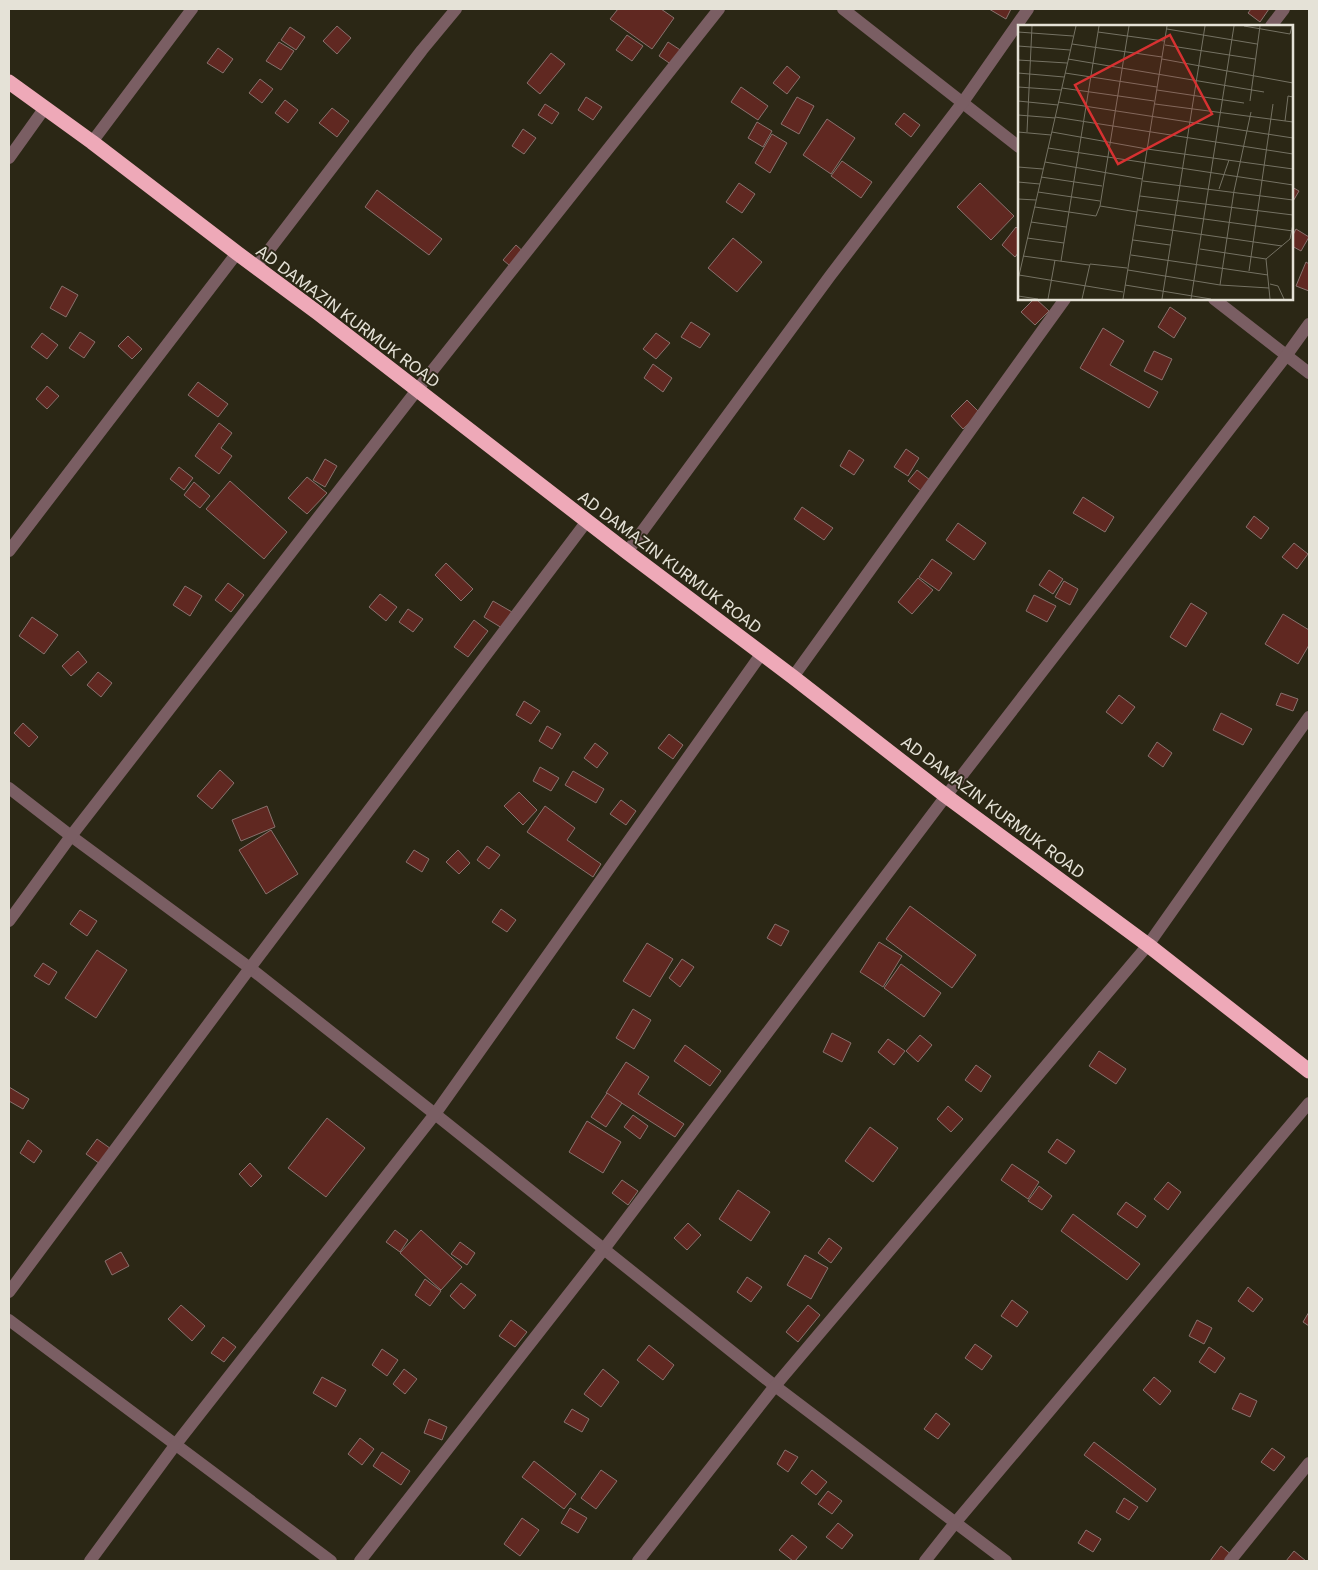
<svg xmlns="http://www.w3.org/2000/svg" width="1318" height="1570" font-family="Inter,sans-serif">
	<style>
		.building { fill: #602821; stroke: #88716d }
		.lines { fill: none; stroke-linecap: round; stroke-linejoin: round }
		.street { stroke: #7a5e63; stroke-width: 12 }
		.highway { stroke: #eea9b8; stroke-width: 15 }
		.labels { text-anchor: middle; stroke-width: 4; stroke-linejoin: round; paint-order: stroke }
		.street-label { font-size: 16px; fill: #e5e2d7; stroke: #2b2715 }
		.inset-road { fill: none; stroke: #757263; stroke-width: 1 }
		.view { fill: #d73131; fill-opacity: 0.15; stroke: #d73131; stroke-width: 2.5 }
		.inset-edge { fill: none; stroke: #e5e2d7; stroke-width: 2.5 }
	</style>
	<rect width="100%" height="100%" fill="#2b2715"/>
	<g class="building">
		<path d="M618,9H661L674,18L652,49L610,19Z"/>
		<path d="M989,9H1011L1006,19Z"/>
		<path d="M1251,9H1269L1260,22L1248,13Z"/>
		<path d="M337,26L351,38L337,54L323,41Z"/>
		<path d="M290,27L305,37L296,50L281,40Z"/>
		<path d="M627,35L643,46L632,61L616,50Z"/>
		<path d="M279,42L294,51L281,70L266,61Z"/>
		<path d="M668,42L685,53L675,67L659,56Z"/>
		<path d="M218,48L233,59L223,73L207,63Z"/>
		<path d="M551,53L565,64L540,94L527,83Z"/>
		<path d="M787,66L800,77L787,94L773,83Z"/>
		<path d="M260,79L273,89L262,103L249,93Z"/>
		<path d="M741,87L768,106L758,120L731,102Z"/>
		<path d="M586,97L602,107L593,120L578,110Z"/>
		<path d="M797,97L814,106L799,134L781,124Z"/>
		<path d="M285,100L298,110L288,123L275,113Z"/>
		<path d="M545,104L559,113L552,124L538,115Z"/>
		<path d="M332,108L349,121L337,137L319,123Z"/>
		<path d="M904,113L920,125L911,137L895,124Z"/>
		<path d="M827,119L855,138L831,174L803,155Z"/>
		<path d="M757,122L772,131L763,147L748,138Z"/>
		<path d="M523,129L536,138L524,154L512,146Z"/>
		<path d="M772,134L787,143L770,173L755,163Z"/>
		<path d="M842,161L872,182L861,198L831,176Z"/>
		<path d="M739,183L755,194L742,213L726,202Z"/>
		<path d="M980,183L1014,216L991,240L957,207Z"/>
		<path d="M1292,187L1299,191L1292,203Z"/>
		<path d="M377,190L442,239L429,255L365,207Z"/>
		<path d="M1016,227L1019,230V252L1015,257L1002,245Z"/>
		<path d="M1296,229L1309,237L1301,251L1292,246V237Z"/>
		<path d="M733,238L762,262L737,292L708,268Z"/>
		<path d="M516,245L527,255L515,270L503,260Z"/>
		<path d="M1306,262L1309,264V291L1296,286Z"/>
		<path d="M62,286L78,295L66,317L50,308Z"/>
		<path d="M1034,299H1036L1049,311L1035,325L1021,312Z"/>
		<path d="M1170,307L1186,318L1174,338L1158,327Z"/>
		<path d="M691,322L710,334L700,348L681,337Z"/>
		<path d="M1103,328L1124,341L1110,365L1158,392L1149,408L1080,368Z"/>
		<path d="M80,332L95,342L84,358L69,348Z"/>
		<path d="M42,333L58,345L47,359L31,347Z"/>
		<path d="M656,333L670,343L656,359L643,349Z"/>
		<path d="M128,336L142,349L132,359L118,346Z"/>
		<path d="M1154,351L1172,359L1162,380L1144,371Z"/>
		<path d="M653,364L672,378L663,392L644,378Z"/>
		<path d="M198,382L228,404L218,417L188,395Z"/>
		<path d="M47,386L59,396L47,409L36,399Z"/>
		<path d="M967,400L980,413L963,429L951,416Z"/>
		<path d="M219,423L232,433L221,448L232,456L219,474L195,456Z"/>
		<path d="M906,449L919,458L908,476L894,467Z"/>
		<path d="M849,450L864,460L854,475L840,466Z"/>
		<path d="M325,459L337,466L325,487L313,480Z"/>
		<path d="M179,467L193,478L184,490L170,479Z"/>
		<path d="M917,470L930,480L921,491L908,481Z"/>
		<path d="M307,477L327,493L307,514L288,498Z"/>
		<path d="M230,481L287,532L264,559L206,509Z"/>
		<path d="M194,482L210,496L200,508L184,495Z"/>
		<path d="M1083,497L1114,517L1105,532L1073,513Z"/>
		<path d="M802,507L833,528L824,540L794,519Z"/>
		<path d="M1254,516L1269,528L1261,539L1246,527Z"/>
		<path d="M958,523L986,543L974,560L946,540Z"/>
		<path d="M1294,543L1308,554L1297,569L1282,557Z"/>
		<path d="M932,559L952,573L939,591L919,577Z"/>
		<path d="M446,563L473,589L461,601L435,575Z"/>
		<path d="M1049,570L1063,579L1053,594L1039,585Z"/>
		<path d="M918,578L933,590L912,614L898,602Z"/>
		<path d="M1064,581L1078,589L1070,605L1055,597Z"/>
		<path d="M228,583L244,595L231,612L215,600Z"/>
		<path d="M185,586L202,596L190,616L173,605Z"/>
		<path d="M380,594L397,607L386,621L369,607Z"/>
		<path d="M1034,595L1056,606L1047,622L1026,611Z"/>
		<path d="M493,601L512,612L502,628L484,617Z"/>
		<path d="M1191,603L1207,613L1186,647L1170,637Z"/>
		<path d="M408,609L423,619L413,632L399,622Z"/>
		<path d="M1283,614L1309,630V645L1298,664L1265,644Z"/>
		<path d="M32,617L58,635L44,654L19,636Z"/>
		<path d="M474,620L488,631L468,657L454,647Z"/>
		<path d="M78,651L87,662L71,676L62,666Z"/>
		<path d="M98,672L112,683L101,697L87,685Z"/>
		<path d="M1281,693L1298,699L1293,711L1276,705Z"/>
		<path d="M1119,695L1135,707L1122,724L1106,712Z"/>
		<path d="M524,701L540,711L531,724L516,715Z"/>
		<path d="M1221,713L1252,729L1243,745L1213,730Z"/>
		<path d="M23,723L38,737L29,747L14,733Z"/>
		<path d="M547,726L561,734L552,749L539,741Z"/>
		<path d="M669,734L683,745L673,759L658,748Z"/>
		<path d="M1157,742L1172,753L1163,767L1148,756Z"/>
		<path d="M595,743L608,753L597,768L584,758Z"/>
		<path d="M540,767L559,778L551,791L533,781Z"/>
		<path d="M220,770L234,783L212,809L197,796Z"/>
		<path d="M573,771L604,789L596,803L565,785Z"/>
		<path d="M519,792L537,810L523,825L504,806Z"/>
		<path d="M621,800L636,811L626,825L610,814Z"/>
		<path d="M267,806L275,827L241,841L232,820Z"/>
		<path d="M545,806L575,828L567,840L601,864L593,877L527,832Z"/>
		<path d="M271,830L298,874L266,894L239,850Z"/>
		<path d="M487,846L500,855L489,869L477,860Z"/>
		<path d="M414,850L429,859L422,872L406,862Z"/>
		<path d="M458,850L470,863L459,874L446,862Z"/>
		<path d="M910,906L976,955L952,988L886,939Z"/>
		<path d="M501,909L516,920L507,932L492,922Z"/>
		<path d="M80,910L97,921L87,936L70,924Z"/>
		<path d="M775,924L789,931L781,946L767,938Z"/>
		<path d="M879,942L902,956L883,987L860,972Z"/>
		<path d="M647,943L673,959L650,997L623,981Z"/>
		<path d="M97,950L127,970L96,1018L65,998Z"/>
		<path d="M682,959L694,967L680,987L669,978Z"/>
		<path d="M43,963L57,972L49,985L34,976Z"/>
		<path d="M901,964L941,993L924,1017L884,988Z"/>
		<path d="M633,1009L651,1020L634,1049L616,1038Z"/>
		<path d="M832,1033L851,1043L842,1062L823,1052Z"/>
		<path d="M920,1035L932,1045L918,1062L906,1051Z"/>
		<path d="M888,1039L905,1051L894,1065L878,1052Z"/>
		<path d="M685,1045L721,1071L710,1086L674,1061Z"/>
		<path d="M1099,1051L1126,1069L1116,1084L1089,1066Z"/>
		<path d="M626,1062L649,1077L638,1094L684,1124L675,1137L606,1093Z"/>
		<path d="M976,1065L991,1076L981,1092L965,1080Z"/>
		<path d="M9,1087L29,1099L23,1109L9,1101Z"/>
		<path d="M607,1093L622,1103L606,1127L591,1117Z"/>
		<path d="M948,1106L963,1119L951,1132L937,1119Z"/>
		<path d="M633,1115L648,1126L640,1139L624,1127Z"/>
		<path d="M327,1118L365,1148L326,1197L288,1168Z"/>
		<path d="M587,1121L621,1142L603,1173L569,1152Z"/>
		<path d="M870,1127L898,1148L873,1182L845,1161Z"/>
		<path d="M97,1139L114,1151L103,1166L86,1154Z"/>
		<path d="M1057,1139L1075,1151L1066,1164L1048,1152Z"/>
		<path d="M28,1140L42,1151L34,1163L20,1153Z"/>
		<path d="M250,1163L262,1176L251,1187L239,1174Z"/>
		<path d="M1012,1164L1039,1182L1028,1199L1001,1180Z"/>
		<path d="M622,1180L638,1191L628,1205L612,1193Z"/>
		<path d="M1168,1182L1181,1192L1168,1210L1154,1199Z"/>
		<path d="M1039,1186L1052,1196L1042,1210L1028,1201Z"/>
		<path d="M738,1190L770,1212L751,1241L719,1219Z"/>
		<path d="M1126,1202L1146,1216L1137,1228L1117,1214Z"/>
		<path d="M1073,1214L1140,1264L1127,1280L1061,1231Z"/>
		<path d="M688,1223L701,1235L687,1250L674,1238Z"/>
		<path d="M395,1230L408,1240L400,1252L386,1242Z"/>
		<path d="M421,1230L462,1267L441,1290L400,1253Z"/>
		<path d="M829,1238L842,1248L831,1263L818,1253Z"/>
		<path d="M460,1242L475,1253L467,1265L451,1254Z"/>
		<path d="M121,1252L129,1266L112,1275L105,1261Z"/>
		<path d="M805,1255L828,1268L811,1299L787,1285Z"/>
		<path d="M747,1277L762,1287L751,1302L737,1292Z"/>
		<path d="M425,1279L441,1291L430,1306L415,1295Z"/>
		<path d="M461,1283L476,1295L464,1309L450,1296Z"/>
		<path d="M1248,1287L1263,1299L1253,1312L1238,1301Z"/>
		<path d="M1012,1300L1028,1312L1017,1327L1001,1316Z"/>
		<path d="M181,1305L205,1326L192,1341L168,1319Z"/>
		<path d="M808,1305L820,1315L798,1342L786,1332Z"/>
		<path d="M1309,1312V1326L1303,1322Z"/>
		<path d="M511,1320L527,1332L515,1347L499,1336Z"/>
		<path d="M1197,1320L1212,1328L1204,1344L1189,1336Z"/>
		<path d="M223,1337L236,1347L224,1362L211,1353Z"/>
		<path d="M975,1344L992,1356L982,1370L965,1358Z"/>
		<path d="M649,1345L674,1365L663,1380L637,1360Z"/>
		<path d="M1209,1347L1225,1358L1215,1373L1199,1362Z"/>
		<path d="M382,1349L398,1360L387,1376L372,1365Z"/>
		<path d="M404,1369L417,1379L405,1394L393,1384Z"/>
		<path d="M603,1369L619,1382L601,1407L584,1394Z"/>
		<path d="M322,1377L346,1390L336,1407L313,1393Z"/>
		<path d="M1154,1377L1171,1391L1160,1405L1143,1390Z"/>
		<path d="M1240,1393L1257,1401L1250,1417L1232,1409Z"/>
		<path d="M572,1409L589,1419L582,1432L564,1422Z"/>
		<path d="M936,1413L950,1424L938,1439L924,1429Z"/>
		<path d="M429,1419L447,1427L442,1440L424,1433Z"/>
		<path d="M360,1438L374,1449L362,1465L348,1454Z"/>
		<path d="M1094,1442L1156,1489L1147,1502L1084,1455Z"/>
		<path d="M1272,1448L1285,1457L1274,1471L1261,1462Z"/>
		<path d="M785,1450L798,1457L788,1472L777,1464Z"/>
		<path d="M382,1452L410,1471L401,1485L373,1466Z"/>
		<path d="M534,1461L576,1494L564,1509L522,1477Z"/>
		<path d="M601,1470L617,1481L596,1509L581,1498Z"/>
		<path d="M812,1470L827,1482L816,1495L801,1483Z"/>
		<path d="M828,1491L842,1501L832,1514L818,1504Z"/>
		<path d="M1124,1498L1138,1507L1129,1520L1116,1512Z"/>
		<path d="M570,1508L587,1518L578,1533L561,1523Z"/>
		<path d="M522,1518L539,1530L520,1556L504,1544Z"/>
		<path d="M838,1523L853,1535L842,1549L826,1537Z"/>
		<path d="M1086,1530L1101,1539L1093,1552L1078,1543Z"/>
		<path d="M792,1535L807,1547L795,1561H793L779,1550Z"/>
		<path d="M1221,1546L1233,1556L1228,1561H1210Z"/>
		<path d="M1294,1551L1306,1561H1286Z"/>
	</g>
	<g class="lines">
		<g class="street">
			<path d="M843,9L1019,147"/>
			<path d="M1271,26L1284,9"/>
			<path d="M92,142L192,9"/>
			<path d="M9,158L44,109"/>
			<path d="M256,267L422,50L456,9"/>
			<path d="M1214,299L1309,373"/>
			<path d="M9,551L237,253"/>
			<path d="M627,552L830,276L963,102L1028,9"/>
			<path d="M793,677L1065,299"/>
			<path d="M9,788L71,836L250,968L435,1114L775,1386L1006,1561"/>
			<path d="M9,921L71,836L417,390L719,9"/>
			<path d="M9,1292L250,968L587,521"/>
			<path d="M9,1320L331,1561"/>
			<path d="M90,1561L176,1444L435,1114L762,653"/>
			<path d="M360,1561L604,1249L946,796L1286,356L1309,324"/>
			<path d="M638,1561L775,1386L1148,945L1309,717"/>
			<path d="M925,1561L955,1523L1309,1103"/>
			<path d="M1230,1561L1309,1463"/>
		</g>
		<path class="highway" d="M9,82L92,142L237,253L318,313L627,552L793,677L946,796L1148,945L1309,1071"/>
	</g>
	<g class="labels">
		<g class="street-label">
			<text transform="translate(348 316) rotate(37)" y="6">AD DAMAZIN KURMUK ROAD</text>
			<text transform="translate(670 562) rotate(37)" y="6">AD DAMAZIN KURMUK ROAD</text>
			<text transform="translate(993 807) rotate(37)" y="6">AD DAMAZIN KURMUK ROAD</text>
		</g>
	</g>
	<g transform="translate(1018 25)">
		<rect width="275" height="275" fill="#2b2715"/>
		<path class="inset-road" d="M226,1L272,9L274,1M149,4L239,19M0,7L55,11M80,7L146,16M54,19L144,32M147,20L237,34M0,21L52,25M50,34L246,67M144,34L275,58M0,35L49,38M0,48L46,52M47,48L139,62M0,62L43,65M44,63L136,76M139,65L226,78M0,76L40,80M232,76L242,1M40,77L275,113M137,79L275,97M0,90L37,93M37,92L275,129M267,96L270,71L275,72M0,107L33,110M9,107L14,1M34,107L129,124L275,144M30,123L275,160M27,137L124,154M0,142L25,144M23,152L84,161M125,156L275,175M0,157L22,159M201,164L211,135M20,167L82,176M122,171L275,190M0,174L18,175M82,181L111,1M17,182L78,191L82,181L119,187M120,185L275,206M13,197L48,202M118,200L264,221M9,213L46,218M115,215L152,220M182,224L248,234M113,230L250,250M5,231L71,240M43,236L81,1M110,245L202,260L251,263M231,246L255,79M1,250L105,267M0,255L58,1M252,259L260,261L266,274M107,260L193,274M202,260L216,166L233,87M0,271L20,274M30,274L37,235M64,274L72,239L109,243M105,274L149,1M144,274L187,1M173,274L216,1M252,274L248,234L272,214L275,199"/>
		<path class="view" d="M152,10L194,89L100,139L57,60Z"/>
		<rect width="275" height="275" class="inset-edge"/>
	</g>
	<rect width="1318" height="1570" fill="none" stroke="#e5e2d7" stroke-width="20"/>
</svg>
